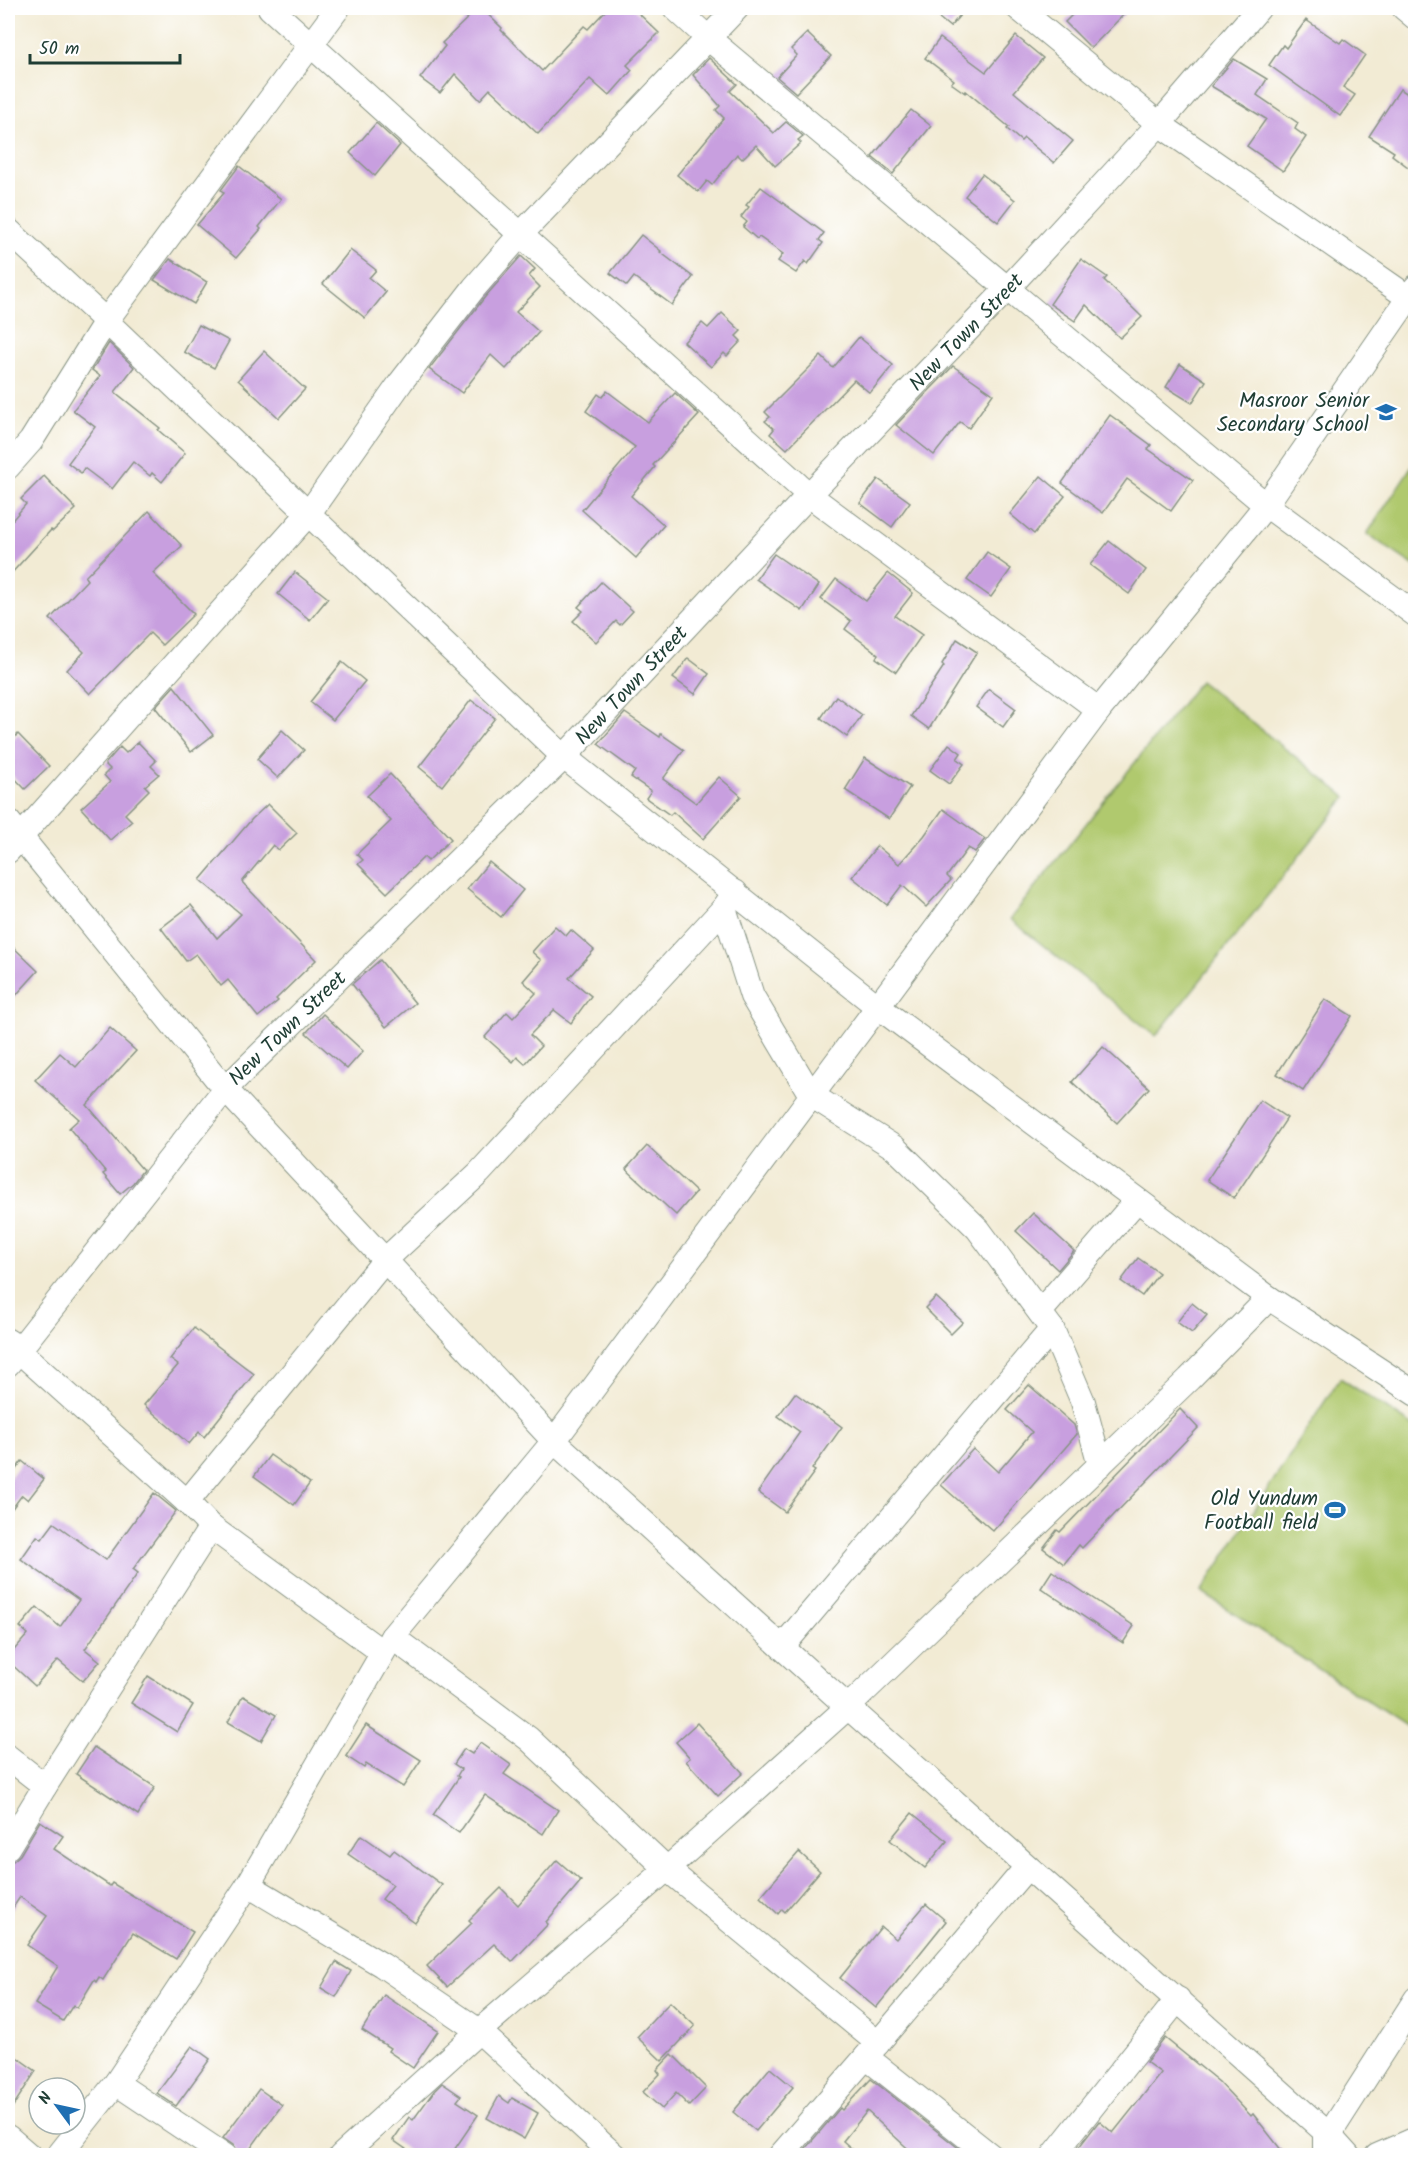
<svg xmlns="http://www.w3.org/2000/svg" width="1423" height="2163" font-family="Kalam,sans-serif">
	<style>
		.green { fill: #b0c96e; stroke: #688351; stroke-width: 1.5 }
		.building { fill: #c89fdf }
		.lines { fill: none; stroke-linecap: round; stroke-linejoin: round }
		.minor-casing { stroke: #889484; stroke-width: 26 }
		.major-casing { stroke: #889484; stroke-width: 34 }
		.minor { stroke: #fff; stroke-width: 24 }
		.major { stroke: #fff; stroke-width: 32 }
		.labels { text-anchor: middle; stroke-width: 4.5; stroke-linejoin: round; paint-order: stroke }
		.street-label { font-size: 21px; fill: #1f3d34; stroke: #fff }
		.poi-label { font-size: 21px; fill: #1f3d34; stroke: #fff; text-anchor: end }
	</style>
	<rect width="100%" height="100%" fill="#fff"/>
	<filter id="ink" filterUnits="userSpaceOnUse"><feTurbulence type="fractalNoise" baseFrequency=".0167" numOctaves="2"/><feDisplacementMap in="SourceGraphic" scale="12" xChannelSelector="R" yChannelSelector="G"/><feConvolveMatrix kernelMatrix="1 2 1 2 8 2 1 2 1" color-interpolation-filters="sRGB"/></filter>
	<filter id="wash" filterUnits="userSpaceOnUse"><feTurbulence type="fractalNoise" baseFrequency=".008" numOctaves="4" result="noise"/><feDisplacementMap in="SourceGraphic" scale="24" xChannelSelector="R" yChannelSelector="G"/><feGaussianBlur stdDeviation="1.35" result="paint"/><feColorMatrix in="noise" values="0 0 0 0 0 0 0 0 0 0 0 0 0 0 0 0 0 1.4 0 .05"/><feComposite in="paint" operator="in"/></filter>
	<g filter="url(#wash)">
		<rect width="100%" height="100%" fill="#f2ebd4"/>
		<g class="green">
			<path d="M1415,461V566L1367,534Z"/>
			<path d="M1200,681L1346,797L1156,1036L1010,919Z"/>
			<path d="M1340,1378L1415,1427V1732L1201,1592Z"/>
		</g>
		<g id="blocks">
			<g class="building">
				<path d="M478,8H481L502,28L501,30L542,71L584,26L588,29L608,8H633L659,33L627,65L632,70L609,96L590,79L538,134L490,89L480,100L455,74L440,93L420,78L445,46L442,43Z"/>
				<path d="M927,8H966L950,27Z"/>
				<path d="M1079,8H1130L1091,48L1065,22Z"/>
				<path d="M1306,20L1340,43L1343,39L1365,55L1343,87L1355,95L1340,116L1269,65L1283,45L1286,48Z"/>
				<path d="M807,33L831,56L796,93L777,77L797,55L791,49Z"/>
				<path d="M1016,36L1043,58L1014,92L1073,141L1054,163L1024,138L1021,141L1007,129L1009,127L966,91L965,93L951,83L954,80L925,58L940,38L986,72Z"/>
				<path d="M709,58L737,84L730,91L774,133L786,122L803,136L798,140L801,143L775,166L756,145L742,159L737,154L712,185L707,181L698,192L677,175L724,118L716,110L720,106L693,75Z"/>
				<path d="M1234,59L1267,79L1257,95L1298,123L1295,129L1306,137L1283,171L1247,146L1266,119L1211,86Z"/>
				<path d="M1400,89L1416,99V173L1392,155L1394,152L1369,136Z"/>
				<path d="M911,110L931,126L893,174L872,157Z"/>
				<path d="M376,123L400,145L375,176L350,153Z"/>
				<path d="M239,166L281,199L259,227L261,229L236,258L197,225L224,193L221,190Z"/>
				<path d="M982,174L1015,200L998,222L965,196Z"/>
				<path d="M761,187L824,233L819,240L823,243L808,264L805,261L796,273L778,261L783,254L759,237L757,239L743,227L747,222L741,217L749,207L746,205Z"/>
				<path d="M641,235L661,251L660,252L693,277L672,305L634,277L627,286L610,273Z"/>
				<path d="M350,250L376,270L369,278L386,292L365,318L323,284Z"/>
				<path d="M521,256L535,269L529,276L540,287L516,312L539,332L506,369L491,355L462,393L429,369L485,297Z"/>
				<path d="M170,259L207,282L194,304L154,280Z"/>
				<path d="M1081,259L1107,277L1104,280L1142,317L1120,338L1086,305L1075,321L1050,304Z"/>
				<path d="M722,313L741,331L736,336L741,341L727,356L724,353L711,367L684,342L702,323L708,328Z"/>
				<path d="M199,325L229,341L214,368L184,352Z"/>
				<path d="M859,337L893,365L870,393L854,380L787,449L770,434L774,429L765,421L770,417L765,412L821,356L833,368Z"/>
				<path d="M109,343L134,367L115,392L160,428L158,430L185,453L162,482L152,473L150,476L133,462L112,489L84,468L81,473L68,463L95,427L73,410L100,376L92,370Z"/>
				<path d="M264,351L305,389L279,418L238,380Z"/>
				<path d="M1180,364L1206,381L1192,403L1166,387Z"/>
				<path d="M953,366L993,394L969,428L960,422L934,455L896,425Z"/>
				<path d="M607,391L648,422L675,393L699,415L653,465L655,467L631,496L664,525L636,558L582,510L635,447L586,411L598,394L602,397Z"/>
				<path d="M1110,415L1151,445L1148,449L1193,480L1171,511L1127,479L1103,513L1062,483Z"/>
				<path d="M44,476L76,509L53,531L51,530L8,577V525L26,504L21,499Z"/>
				<path d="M1041,476L1065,496L1034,534L1010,514Z"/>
				<path d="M878,479L910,502L892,527L860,503Z"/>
				<path d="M149,511L182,546L153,573L194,614L162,645L150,633L90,694L67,670L84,652L50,619L87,580L85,577Z"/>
				<path d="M1109,541L1146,570L1129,594L1090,565Z"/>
				<path d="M987,552L1011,569L991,597L967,580Z"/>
				<path d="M774,554L819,585L802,611L756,579Z"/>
				<path d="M295,572L328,598L310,620L278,594Z"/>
				<path d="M888,573L913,593L895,616L922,635L896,672L876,658L878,654L845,629L851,621L821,599L836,579L866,601Z"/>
				<path d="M601,582L633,611L620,625L616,621L596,642L573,621L583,611L578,607Z"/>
				<path d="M957,639L977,652L929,729L911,716L944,666L942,664Z"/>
				<path d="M688,658L709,674L695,694L673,678Z"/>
				<path d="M342,662L365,681L333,720L310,702Z"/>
				<path d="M174,686L213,735L191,752L155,707Z"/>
				<path d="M989,689L1016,709L1003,727L976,707Z"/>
				<path d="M836,696L862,715L847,737L821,718Z"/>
				<path d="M471,700L495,718L442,786L419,767Z"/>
				<path d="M625,713L660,737L661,734L684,750L663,779L696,803L719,777L741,796L703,839L673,812L670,815L646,798L651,791L631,777L635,771L598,744Z"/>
				<path d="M282,730L304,750L278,778L257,759Z"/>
				<path d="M18,734L49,766L25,789L8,771V744Z"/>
				<path d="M138,742L156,761L151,766L159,774L145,786L149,790L125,814L132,821L110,840L81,808L110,782L104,775L110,769L105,764L120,747L126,753Z"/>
				<path d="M949,744L961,753L957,759L964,764L949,784L930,770Z"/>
				<path d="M865,758L910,787L889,819L845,790Z"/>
				<path d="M390,774L451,839L428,861L424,857L387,893L358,864L363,860L357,854L391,821L367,796Z"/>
				<path d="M268,804L297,833L279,850L273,845L242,882L316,960L276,999L278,1001L258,1017L228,980L221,986L196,954L186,961L161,928L191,905L217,938L241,914L200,880L252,819Z"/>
				<path d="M943,809L985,839L975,852L968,848L947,876L951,880L926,907L902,885L887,905L852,877L877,846L899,864L924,836Z"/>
				<path d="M489,862L523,890L501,917L467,889Z"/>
				<path d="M555,926L566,936L571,930L594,950L569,978L591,996L571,1023L554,1010L530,1035L541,1046L525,1064L517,1057L513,1062L485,1037L507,1012L513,1018L536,993L523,981L541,960L532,952Z"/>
				<path d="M8,942L38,971L8,1004Z"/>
				<path d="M380,960L415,1003L386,1027L352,984Z"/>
				<path d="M1325,999L1352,1016L1303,1091L1277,1074Z"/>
				<path d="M323,1014L363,1051L347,1069L306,1033Z"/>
				<path d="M110,1028L136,1051L87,1105L143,1170L133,1183L120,1194L103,1174L106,1172L69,1128L79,1119L35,1080L60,1053L76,1067Z"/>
				<path d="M1103,1047L1149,1088L1117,1123L1072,1082Z"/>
				<path d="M1260,1100L1287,1118L1234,1198L1207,1180Z"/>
				<path d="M647,1146L696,1192L676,1215L626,1169Z"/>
				<path d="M1033,1213L1074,1251L1058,1270L1016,1231Z"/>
				<path d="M1138,1258L1159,1273L1142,1296L1121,1281Z"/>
				<path d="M936,1297L963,1322L951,1334L925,1308Z"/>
				<path d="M1192,1303L1207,1315L1192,1333L1177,1322Z"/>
				<path d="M194,1328L254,1374L204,1437L199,1432L189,1444L144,1405L178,1365L170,1359Z"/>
				<path d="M1029,1385L1074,1425L1077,1434L993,1531L941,1485L973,1449L998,1472L1032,1432L1007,1410Z"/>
				<path d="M795,1393L842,1427L812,1469L815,1471L785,1512L758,1492L800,1432L778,1416Z"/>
				<path d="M1180,1409L1198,1428L1082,1548L1079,1545L1064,1564L1043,1548L1057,1530L1060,1532Z"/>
				<path d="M270,1455L310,1483L294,1505L254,1476Z"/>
				<path d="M22,1461L44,1479L28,1500L22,1495L8,1514V1480Z"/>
				<path d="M154,1493L176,1511L133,1569L138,1573L85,1649L100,1661L83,1681L58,1660L35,1686L8,1661V1657L28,1634L20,1627L37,1607L60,1627L79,1600L21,1559L37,1536L42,1539L54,1523L106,1560Z"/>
				<path d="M1052,1571L1134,1626L1123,1643L1041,1588Z"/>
				<path d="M148,1676L193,1705L177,1732L131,1703Z"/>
				<path d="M243,1696L276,1715L261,1741L228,1722Z"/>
				<path d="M697,1723L743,1773L718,1796L686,1761L690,1758L676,1742Z"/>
				<path d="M366,1725L421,1760L403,1787L366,1764L364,1768L346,1756Z"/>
				<path d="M480,1743L511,1765L504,1774L558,1810L543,1834L485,1795L459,1833L433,1815L459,1777L457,1776L461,1769L454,1764L464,1749L472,1754Z"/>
				<path d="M94,1747L155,1787L138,1815L76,1774Z"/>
				<path d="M912,1813L947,1841L925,1868L890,1840Z"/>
				<path d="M40,1821L63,1836L54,1849L110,1886L112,1883L193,1932L176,1959L133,1933L103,1980L99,1977L96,1982L94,1980L77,2008L73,2005L63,2021L35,2004L58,1966L27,1945L47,1916L20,1897L8,1915V1861H13L20,1855Z"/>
				<path d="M361,1835L390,1855L394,1850L442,1885L415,1923L382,1899L393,1885L348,1854Z"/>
				<path d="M799,1852L820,1871L785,1912L782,1909L778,1914L760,1897Z"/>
				<path d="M557,1860L581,1881L546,1922L548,1924L512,1962L494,1944L447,1987L427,1966L472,1923L469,1920L501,1888L518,1905Z"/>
				<path d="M926,1904L946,1921L876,2008L840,1978L881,1927L896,1939Z"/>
				<path d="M336,1962L351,1971L336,1997L321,1988Z"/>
				<path d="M384,1995L438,2031L413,2068L388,2051L390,2048L362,2030Z"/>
				<path d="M670,2002L695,2026L662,2061L637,2037Z"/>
				<path d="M1165,2038L1219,2082L1251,2116L1253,2114L1286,2156H1072L1099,2121L1113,2133L1161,2073L1146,2062Z"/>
				<path d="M192,2046L210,2059L176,2106L157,2093Z"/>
				<path d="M8,2051L36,2071L8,2114Z"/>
				<path d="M672,2054L706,2088L689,2106L676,2093L662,2109L643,2092L660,2074L657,2070Z"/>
				<path d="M770,2068L793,2087L756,2131L733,2112Z"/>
				<path d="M871,2079L961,2150L967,2156H916L867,2111L843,2141L860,2156H799L840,2108L842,2110Z"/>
				<path d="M442,2083L461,2096L457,2101L478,2115L450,2156H416L393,2140L409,2117L413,2120L434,2091Z"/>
				<path d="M259,2089L282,2105L245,2156H239L233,2145L223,2138Z"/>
				<path d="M499,2096L509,2103L512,2098L538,2113L524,2139L487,2118Z"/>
			</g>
		</g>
	</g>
	<g filter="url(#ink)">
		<use href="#blocks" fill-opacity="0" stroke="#889484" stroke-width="1.5"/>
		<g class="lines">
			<defs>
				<g id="minor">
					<path d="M270,8L809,495L1099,710"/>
					<path d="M675,8L708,38L1266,505L1416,615"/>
					<path d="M1018,8L1159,124L1409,298"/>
					<path d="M1404,8L1416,18"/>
					<path d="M8,230L106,321L564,757L877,1006L1269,1298"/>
					<path d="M8,467L31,441L106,321L338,8"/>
					<path d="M8,821L225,1089L554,1441L848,1707L1329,2135L1348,2156"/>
					<path d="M8,851L309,513L401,382L474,288L521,234L737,8"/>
					<path d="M724,908L752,996L811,1095L895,1148L978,1229L1052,1329L1083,1402L1100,1465"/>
					<path d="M1040,1312L1137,1200"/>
					<path d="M8,1341L187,1502L211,1527L382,1652"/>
					<path d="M8,1364L225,1089L564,757L809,495L1008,288L1159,124L1259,8"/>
					<path d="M187,1502L385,1260L479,1173L724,908L735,892"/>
					<path d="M392,1637L529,1739L667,1869L878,2043"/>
					<path d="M782,1647L1052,1329"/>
					<path d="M8,1757L45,1786"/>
					<path d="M8,1847L45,1786L211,1527"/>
					<path d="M248,1885L382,1965L479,2031L615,2156"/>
					<path d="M866,2057L991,2156"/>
					<path d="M116,2083L225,2156"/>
					<path d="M1329,2135L1416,1999"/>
					<path d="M8,2137L30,2156"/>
					<path d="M58,2156L116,2083L248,1885L392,1637L554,1441L1099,710L1266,505L1416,287"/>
					<path d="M341,2156L479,2031L667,1869L848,1707L1189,1379L1269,1298L1416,1394"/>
					<path d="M780,2156L878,2043L1027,1867"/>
					<path d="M1053,2156L1178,1999"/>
					<path d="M1377,2156L1416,2139"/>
				</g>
				<path id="major" d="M1329,2156V2135"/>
			</defs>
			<use href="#minor" class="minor-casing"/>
			<use href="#major" class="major-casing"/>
			<use href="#minor" class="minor"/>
			<use href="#major" class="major"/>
		</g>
	</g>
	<defs>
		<symbol id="school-bare" viewBox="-9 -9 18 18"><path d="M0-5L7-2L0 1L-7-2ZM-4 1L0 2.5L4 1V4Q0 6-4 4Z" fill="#1f6fb2" stroke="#fff" stroke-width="2.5" paint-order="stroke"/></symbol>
		<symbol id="stadium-bare" viewBox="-9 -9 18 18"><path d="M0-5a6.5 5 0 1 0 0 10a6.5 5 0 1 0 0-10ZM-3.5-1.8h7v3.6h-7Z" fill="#1f6fb2" stroke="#fff" stroke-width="2.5" paint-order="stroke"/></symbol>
	</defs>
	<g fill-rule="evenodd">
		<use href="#school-bare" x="1371" y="397" width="30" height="30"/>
		<use href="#stadium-bare" x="1320" y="1495" width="30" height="30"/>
	</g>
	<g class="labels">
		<g class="street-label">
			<text transform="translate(966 332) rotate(-46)" y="7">New Town Street</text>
			<text transform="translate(631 685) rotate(-47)" y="7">New Town Street</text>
			<text transform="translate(287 1028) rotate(-44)" y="7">New Town Street</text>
		</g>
		<g class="poi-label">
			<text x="1369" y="407">Masroor Senior<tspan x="1369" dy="24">Secondary School</tspan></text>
			<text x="1318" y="1505">Old Yundum<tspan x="1318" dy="24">Football field</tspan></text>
		</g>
	</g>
	<rect width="1423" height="2163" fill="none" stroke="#fff" stroke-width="30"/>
	<g transform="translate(57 2106) rotate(303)"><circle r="28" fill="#ffffff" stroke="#a5b1ae" stroke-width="1.5"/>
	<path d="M0-4.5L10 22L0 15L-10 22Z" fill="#1f6fb2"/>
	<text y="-9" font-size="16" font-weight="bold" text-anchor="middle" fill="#1f3d34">N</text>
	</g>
	<path d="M30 54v9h150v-9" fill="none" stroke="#1f3d34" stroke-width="3"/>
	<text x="39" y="54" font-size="18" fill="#1f3d34" stroke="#ffffff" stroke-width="4.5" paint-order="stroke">50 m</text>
</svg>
